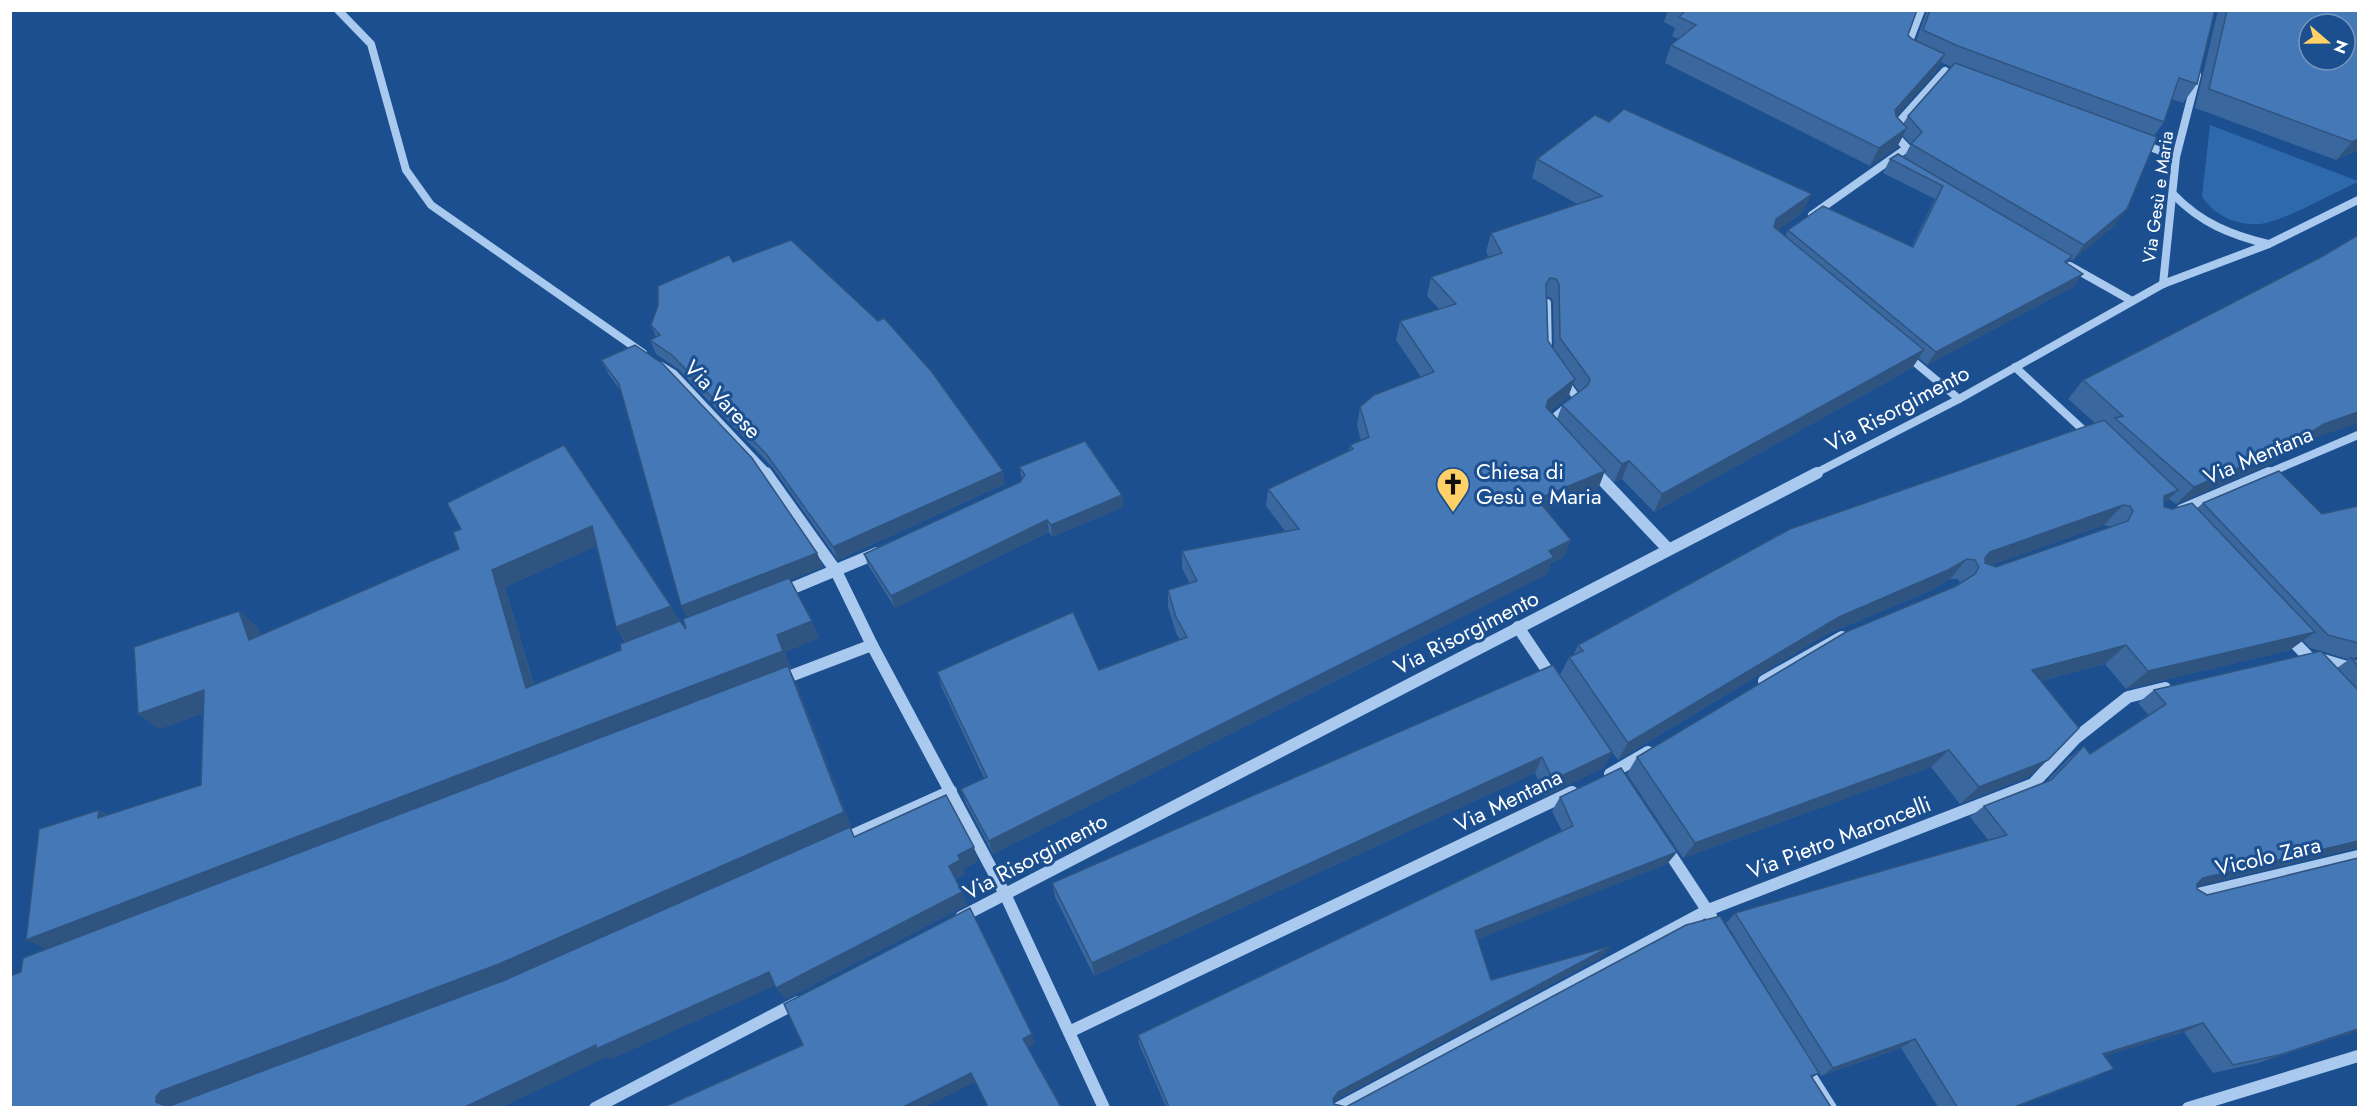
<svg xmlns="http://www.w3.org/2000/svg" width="2369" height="1118" font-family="Jost,sans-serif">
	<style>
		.green { fill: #2e69ad }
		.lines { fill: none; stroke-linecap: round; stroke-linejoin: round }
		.minor-far1 { stroke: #a9c9ee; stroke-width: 8 }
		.minor { stroke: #a9c9ee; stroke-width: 12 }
		.wall { fill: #3a679d; fill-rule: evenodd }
		.shaded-wall { fill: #305480 }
		.building { fill: #4478b7; stroke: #305480; stroke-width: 1.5; fill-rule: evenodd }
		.labels { text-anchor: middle; stroke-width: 6; stroke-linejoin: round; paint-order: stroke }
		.far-street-label { font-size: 18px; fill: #fff; stroke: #1b4f8f }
		.street-label { font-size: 22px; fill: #fff; stroke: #1b4f8f }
		.poi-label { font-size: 22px; fill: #fff; stroke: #1b4f8f; text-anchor: start }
	</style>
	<rect width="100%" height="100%" fill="#1b4f8f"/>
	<path class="green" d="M2210,125L2358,181V182C2333,193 2291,217 2266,223C2242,228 2214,217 2202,196Z"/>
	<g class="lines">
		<g class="minor-far1">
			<path d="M338,10L371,44L406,170L431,205L643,353"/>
			<path d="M1906,49L1921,10"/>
			<path d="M2140,143L2176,157"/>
			<path d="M2174,195C2201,223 2231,235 2268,244"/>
			<path d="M1812,215L1907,148L1891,131L1945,71"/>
			<path d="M2070,266L2132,301"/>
			<path d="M2163,284L2176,157L2197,75"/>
			<path d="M1547,303L1548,356"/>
			<path d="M1906,355L1959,399"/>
			<path d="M661,366L674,374L768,474"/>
			<path d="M2015,367L2092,438"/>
			<path d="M1547,424L1577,398L1563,379"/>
			<path d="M1592,469L1597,474"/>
			<path d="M1814,474L1959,399L2163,284L2269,244L2358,200"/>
			<path d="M2266,474L2358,435"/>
		</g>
		<g class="minor">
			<path d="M766,473L836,571L872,645L1005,894L1104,1108"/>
			<path d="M1596,473L1668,549"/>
			<path d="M2182,510L2269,473"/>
			<path d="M781,593L877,553"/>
			<path d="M1518,627L1553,679"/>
			<path d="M2288,636L2315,664"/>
			<path d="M2320,659L2347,667L2358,665"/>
			<path d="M780,680L872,645"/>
			<path d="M1764,681L1842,637"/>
			<path d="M1610,774L1648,752"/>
			<path d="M842,840L951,791"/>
			<path d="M1665,846L1711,916"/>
			<path d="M2189,896L2358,856"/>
			<path d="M961,917L1817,473"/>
			<path d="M1069,1032L1572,792"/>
			<path d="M1805,1067L1831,1108"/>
			<path d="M595,1108L798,1002"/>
			<path d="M1338,1108L1708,910L2033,784L2076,738L2128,697L2165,688"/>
			<path d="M2188,1108L2358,1056"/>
		</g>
	</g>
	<g class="wall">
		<path d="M1668,10H1917L1908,35L1912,39L1916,41L1927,10H2215L2197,84L2183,103L2172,99L2164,122L2154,136L2115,225L2073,260L2070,259L2067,263L2073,287L1927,365L1919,358L1912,368L1654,512L1622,479L1614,482L1604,472L1598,489L1546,510L1564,557L1551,563L1547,574L993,854L966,803L961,789L984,778L942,688L937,672L1099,670L1180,640L1176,633L1168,607V590L1190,584L1182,568V551L1285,531L1266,506L1268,489L1349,451L1350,445L1361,441L1357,426L1360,407L1421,377L1396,340L1400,321L1439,309L1427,296L1431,277L1489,257L1486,252L1491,233L1577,204L1532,178L1537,159L1802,213L1778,230L1785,236L1788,230L1912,246L1935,199L1883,173L1890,159L1904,157L1911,144L1903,136L1897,147L1870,166L1665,63L1671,45L1678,39L1672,36L1675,28L1664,22ZM1941,62L1952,67L1908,116L1903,124L1896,116L1935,73ZM1547,297L1551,298L1553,302L1554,350L1548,341ZM1573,383L1579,392L1562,405L1557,419L1550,411L1568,397Z"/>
		<path d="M2218,10H2358V150L2336,160L2195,108Z"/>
		<path d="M733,262L1005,484L838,560L773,468L678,369L656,354L650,340L656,337L651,325Z"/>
		<path d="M601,360L817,553L823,567L789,580L812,621L819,638L785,652L791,668H789L796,683L851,826L721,885L855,836L978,861L963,869L965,874L956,879L967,905L786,999L775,985L611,1059L607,1057L21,972L46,949L99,810L108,815L201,785L204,713L159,729L138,714L239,611L257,627L260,636L459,549L461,529L564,445L671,606L679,621L686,629L687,618L621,391L609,375ZM596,546L616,627L625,642L621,650L534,685L505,587Z"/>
		<path d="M2083,380L2304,442L2268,465L2176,504L2169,499L2164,504V507L2172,509L2197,508L2203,503L2322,514L2358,506V657L2347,659L2321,651L2337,668L2351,658L2358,660V848H2357L2197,886V889L2358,1031L2258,1063L2213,1073L2184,1032L2105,1056L2096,1077L2016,1107H1938L1901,1048L1821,1076L1819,1073L1812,1078L1831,1107H1166L1139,1044L1138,1035L1562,831L1552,811L1560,797L1677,852L1667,864L1478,939L1491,980L1602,957L1334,1101V1104L1346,1107L1799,1041L1726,923L1735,913L1989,841L1970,817L1984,806L2046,782L2069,758L2084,746L2090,754L2149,716L2138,703L2154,690L2321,651L2310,648L2303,640L2290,650L2126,689L2105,664L2041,681L2028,777L1960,804L1931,767L1683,858L1627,774L1637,757L1960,583L1958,579H1950L1932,590L1825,635L1618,760L1612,752L1603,768L1545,796L1535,773L1094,976L1055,897L1052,883L1560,675L1569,657L1573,656L1578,645L2095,423L2068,399ZM2104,525L2111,527L1996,567L1991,565Z"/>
		<path d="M1019,467L1122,495L1123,507L1052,537L1049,532L895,608L868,565L864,554L1020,482L1022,480Z"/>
	</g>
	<g class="shaded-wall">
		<path d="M1945,54L1935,73L1885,129L1895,110Z"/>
		<path d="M1907,128L1897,147L1870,166L1879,148Z"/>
		<path d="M2358,139V150L2336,160L2352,142Z"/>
		<path d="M1812,194L1802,213L1767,238L1776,219Z"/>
		<path d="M2127,209L2115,225L2073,260L2084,245Z"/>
		<path d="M2083,274L2073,287L1927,365L1936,352Z"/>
		<path d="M1924,350L1912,368L1654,512L1662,494Z"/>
		<path d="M1575,379L1568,397L1542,418L1548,400Z"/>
		<path d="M2358,412V423L2304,442L2268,465L2176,504L2194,487L2324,424Z"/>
		<path d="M1629,461L1622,479L1614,482L1622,464Z"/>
		<path d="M1003,471L1005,484L838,560L833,547Z"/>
		<path d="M1605,471L1598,489L1530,517L1537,499Z"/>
		<path d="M2178,490L2158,510L2164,496Z"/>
		<path d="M1122,495L1123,507L1052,537L1051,525Z"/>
		<path d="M2123,505L2104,525L1978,570L1979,567L1978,565L1990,552Z"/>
		<path d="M1047,520L1049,532L895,608L891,596Z"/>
		<path d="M592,526L603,543L505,587L539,704L526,688L492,570Z"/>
		<path d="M1571,540L1564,557L1551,563L1547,574L993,854L989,841L1549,551Z"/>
		<path d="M817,553L823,567L688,620L681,606Z"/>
		<path d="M1967,559L1950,579L1932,590L1825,635L1618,760L1628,743L1839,617Z"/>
		<path d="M671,606L681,623L627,644L616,627Z"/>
		<path d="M239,611L257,627L268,657L249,640Z"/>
		<path d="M812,621L819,638L785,652L791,668H789L796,683L851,826L515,976L169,1107L156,1102L52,952L26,940Z"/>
		<path d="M2315,632L2290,650L2126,689L2148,671Z"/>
		<path d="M2126,645L2105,664L2013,688L2032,670Z"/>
		<path d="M204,690L224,706L159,729L138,714Z"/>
		<path d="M1949,750L1931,767L1683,858L1695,843Z"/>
		<path d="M1612,752L1603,768L1545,796L1553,780Z"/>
		<path d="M1542,757L1535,773L1094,976L1092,963Z"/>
		<path d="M2048,760L2028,777L1960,804L1979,787Z"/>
		<path d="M99,810L122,824L98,818Z"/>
		<path d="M2358,841V847L2357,848L2185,889L2203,878Z"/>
		<path d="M974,847L978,861L963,869L965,874L954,879L949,866L958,855Z"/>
		<path d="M1677,852L1667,864L1469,943L1475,931Z"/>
		<path d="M962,892L967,905L786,999L776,988Z"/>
		<path d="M1611,946L1602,957L1334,1101L1333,1099L1338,1092Z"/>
		<path d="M769,972L779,984L611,1059L607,1057L503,1107H465L596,1045Z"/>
		<path d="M2203,1023L2184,1032L2086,1062L2103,1054Z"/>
		<path d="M2358,1029V1031L2258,1063L2279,1055Z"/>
		<path d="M1032,1034L1035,1044L1027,1049L1023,1039Z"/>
		<path d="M1915,1039L1901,1048L1821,1076L1833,1068Z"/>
		<path d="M2114,1069L2016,1107H2014Z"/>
		<path d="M971,1073L975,1082L926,1107H903Z"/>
	</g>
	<g class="building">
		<path d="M1684,10H1917L1908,35L1912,39L1945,54L1895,110L1896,116L1907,128L1879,148L1671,45L1696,25L1679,17L1685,11Z"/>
		<path d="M1930,10H2215L2197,84L2179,78L2164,122L1958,46L1923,30Z"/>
		<path d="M2227,10H2358V139L2352,142L2209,89ZM2309,24H2345V60H2309Z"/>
		<path d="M1955,63L2157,137L2127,209L2084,245L1911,144L1922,132L1908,116Z"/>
		<path d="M1624,109L1812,194L1776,219L1774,227L1924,350L1662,494L1629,461L1622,464L1562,405L1588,385L1590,379L1560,338L1559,284L1556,279L1550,278L1546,284L1548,341L1575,379L1548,400L1546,407L1605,471L1537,499L1571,540L1549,551L1554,557L989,841L961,789L987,777L937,672L1073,612L1099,670L1187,637L1176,617L1168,590L1197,581L1182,551L1299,529L1268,489L1353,449L1350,445L1369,437L1360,407L1374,395L1434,372L1400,321L1456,304L1431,277L1502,253L1491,233L1602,196L1537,159L1595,115L1609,122Z"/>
		<path d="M1898,154L2072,256L2065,262L2083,274L1936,352L1788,230L1823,206L1913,247L1943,186L1890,159Z"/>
		<path d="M2358,235V412L2324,424L2287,447L2194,487L2115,418L2123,416L2083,380L2323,256Z"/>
		<path d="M791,240L878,321L884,318L932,372L1003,471L833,547L767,455L672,355L650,340L660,335L651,325L658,305V286L729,255L733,262Z"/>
		<path d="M635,345L663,364L752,458L817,553L681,606L619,384L601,360Z"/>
		<path d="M2104,420L2178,490L2164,496V507L2172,509L2192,503L2315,632L2148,671L2126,645L2032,670L2079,728L2048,760L1979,787L1949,750L1695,843L1637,757L1846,632L1956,586L1975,574L1979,567L1975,560L1967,559L1948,570L1839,617L1628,743L1569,657L1583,651L1578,645L1790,529ZM2123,505L2130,506L2133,511L2128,521L1996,567L1985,563V558L1990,552Z"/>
		<path d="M1085,441L1122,495L1051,525L1047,520L891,596L864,554L1020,482L1025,475L1019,467Z"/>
		<path d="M564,445L671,606L616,627L592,526L492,570L526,688L621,650L620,644L680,621L686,629L683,619L789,578L812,621L777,635L783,651L26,940L39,829L99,810L98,818L201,785L204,690L138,714L134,647L239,611L249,640L459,549L453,532L461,529L447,503Z"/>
		<path d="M2279,471L2322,514L2358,506V643L2328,635L2203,503Z"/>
		<path d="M2321,651L2358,690V841L2203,878L2197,884V889L2207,895L2358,858V1029L2279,1055L2233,1065L2203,1023L2103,1054L2114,1069L2014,1107H1957L1915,1039L1833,1068L1735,913L2007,835L1984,806L2051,780L2084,746L2090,754L2166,704L2154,690Z"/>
		<path d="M2351,658L2358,660V666Z"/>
		<path d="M1553,665L1612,752L1553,780L1542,757L1092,963L1052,883Z"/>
		<path d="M788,666L844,812L499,964L161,1091L156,1097V1102L167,1107L505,980L850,827L854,837L946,795L974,847L958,855L960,860L949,866L962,892L776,988L769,972L596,1049V1045L465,1107H10V976L21,972L23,958Z"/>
		<path d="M1621,768L1677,852L1475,931L1491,980L1611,946L1338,1092L1333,1099L1334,1104L1346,1107L1686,925L1720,916L1819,1073L1811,1076L1831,1107H1169L1138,1035L1573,826L1560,797Z"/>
		<path d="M970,908L1032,1034L1023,1039L1061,1107H988L971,1073L903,1107H664L803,1045L784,1004Z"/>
	</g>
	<defs>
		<symbol id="church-pin" viewBox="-11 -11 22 30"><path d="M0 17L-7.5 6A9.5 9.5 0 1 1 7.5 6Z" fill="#ffd166" stroke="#1b4f8f"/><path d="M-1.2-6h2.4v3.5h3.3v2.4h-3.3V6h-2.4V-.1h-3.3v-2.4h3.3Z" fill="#111"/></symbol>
	</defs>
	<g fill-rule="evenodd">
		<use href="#church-pin" x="1434" y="465" width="38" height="52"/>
	</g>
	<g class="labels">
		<g class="far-street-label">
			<text transform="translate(2158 197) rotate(-82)" y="6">Via Gesù e Maria</text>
		</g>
		<g class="street-label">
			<text transform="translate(723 399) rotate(46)" y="8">Via Varese</text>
			<text transform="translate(1897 408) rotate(-28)" y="8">Via Risorgimento</text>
			<text transform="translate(2258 455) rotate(-23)" y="8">Via Mentana</text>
			<text transform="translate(1466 632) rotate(-27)" y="8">Via Risorgimento</text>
			<text transform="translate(1508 800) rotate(-26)" y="8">Via Mentana</text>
			<text transform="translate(1839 837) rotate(-21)" y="8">Via Pietro Maroncelli</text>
			<text transform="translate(1035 856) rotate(-28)" y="8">Via Risorgimento</text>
			<text transform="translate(2268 856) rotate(-13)" y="8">Vicolo Zara</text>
		</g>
		<g class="poi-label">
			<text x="1476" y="479">Chiesa di<tspan x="1476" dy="25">Gesù e Maria</tspan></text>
		</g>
	</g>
	<rect width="2369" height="1118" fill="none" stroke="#ffffff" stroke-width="24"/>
	<g transform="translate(2327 42) rotate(110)"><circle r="28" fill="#1b4f8f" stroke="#7695bc" stroke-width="1.5"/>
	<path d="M0-4.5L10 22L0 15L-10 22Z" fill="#ffd166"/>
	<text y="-9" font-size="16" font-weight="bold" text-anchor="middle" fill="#ffffff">N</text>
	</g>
</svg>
